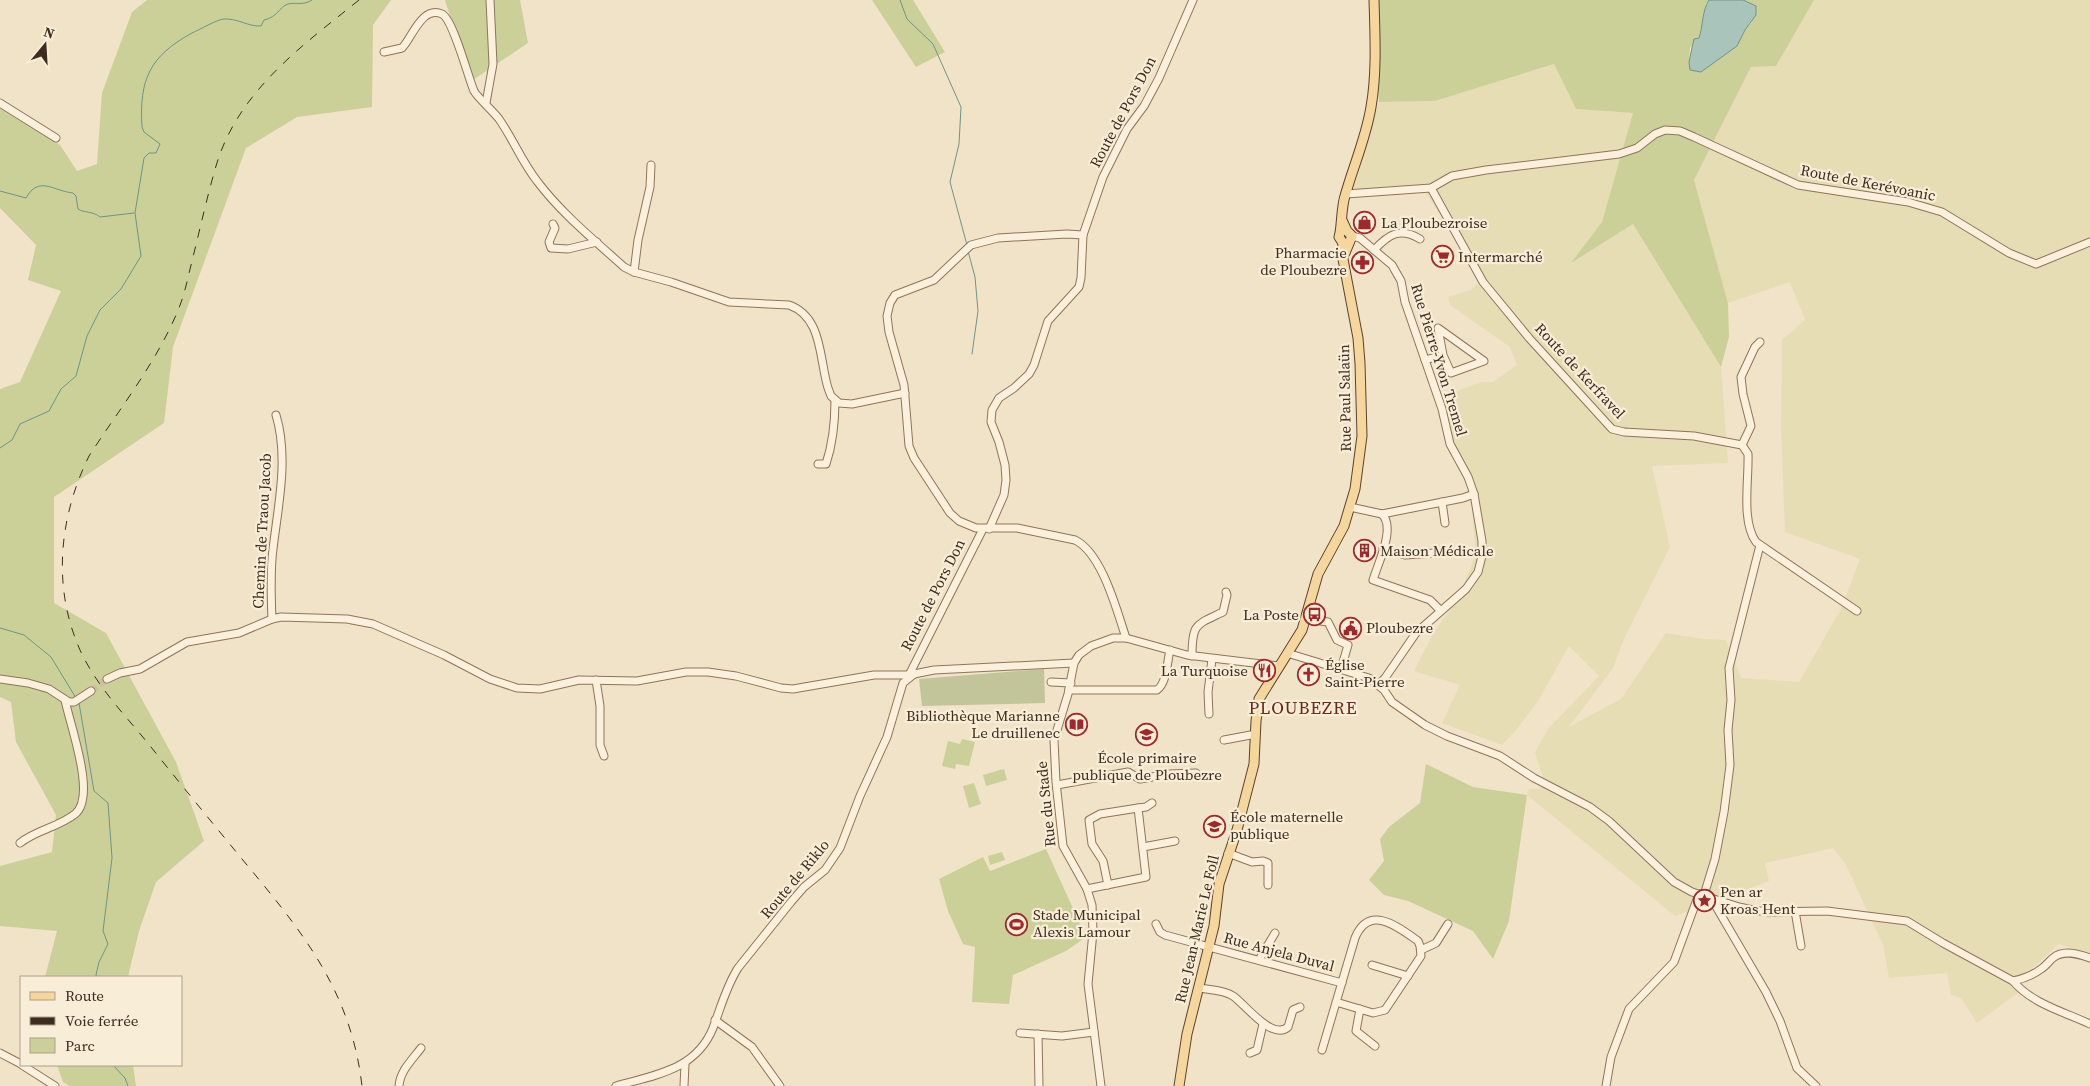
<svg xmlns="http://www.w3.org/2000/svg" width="2090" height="1086" font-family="'Source Serif 4',serif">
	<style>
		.farmland { fill: #e7ddb4 }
		.green { fill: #cbd099 }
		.cemetery { fill: #c1c599 }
		.water { fill: #a8c4bb; stroke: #6e9489 }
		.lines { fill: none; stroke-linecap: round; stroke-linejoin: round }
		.stream { stroke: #6e9489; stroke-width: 1 }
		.minor-tunnel { stroke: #cdbfa5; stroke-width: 7; stroke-dasharray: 7 3.5; stroke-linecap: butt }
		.minor-casing { stroke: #8e745b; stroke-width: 9 }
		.major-casing { stroke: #5c422f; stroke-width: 11 }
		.minor { stroke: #fbf0db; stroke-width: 7 }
		.major { stroke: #f5d79e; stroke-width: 9 }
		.rail { stroke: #3d2d1f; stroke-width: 1; stroke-dasharray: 9 9; stroke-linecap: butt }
		.labels { text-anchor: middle; stroke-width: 4.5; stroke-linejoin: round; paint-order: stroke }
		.street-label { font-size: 15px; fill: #3d2d1f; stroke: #f8edd7 }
		.poi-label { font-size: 15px; fill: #3d2d1f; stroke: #f8edd7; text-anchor: start }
		.quarter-label { font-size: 18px; letter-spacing: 1px; fill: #6d2a1c; stroke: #f8edd7 }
	</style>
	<rect width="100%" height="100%" fill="#f1e3c7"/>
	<path class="farmland" d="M1814,0H2090V953L2058,944L2037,965L2018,977L2010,986L2019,992L1977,1023L1961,998L1951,995L1947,973L1889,978L1883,945L1845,863L1833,848L1765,863L1769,881L1675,916L1527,795L1529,789H1540L1543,777L1535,752L1548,729L1599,676L1569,646L1538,701L1517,729L1502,745L1442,723L1460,685L1414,671L1433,634L1455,603L1476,555L1471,496L1450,444L1443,396L1482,382H1493L1517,365L1510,347L1450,305L1448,297L1471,290L1483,278L1423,189L1352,191L1379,102L1435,101L1554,64L1576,109L1634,113L1602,222L1573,261L1633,224L1721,367L1728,463L1652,466L1670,547L1624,639L1613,668L1569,727L1621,699L1666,633L1703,639L1726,640L1741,678L1799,682L1841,609L1860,559L1785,532L1781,426L1782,340L1805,320L1790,282L1728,303L1694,180L1751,67L1776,65Z"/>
	<g class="green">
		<path d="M147,0H391L373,25L372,107L297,117L246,148L173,347L164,423L54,497V603L106,633L176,762L204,841L156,882L139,931L128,977H45L57,931L0,926V866L52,852L56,815L16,742L11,702L0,697V389L20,382L61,291L28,280L36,245L0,208V102L60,145L77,171L97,164L102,93L132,12Z"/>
		<path d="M445,0H520L528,43L470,82Z"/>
		<path d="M872,0H913L945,52L916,67Z"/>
		<path d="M1371,0H1709L1706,4L1699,38L1690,48L1689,61L1690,70L1701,72L1737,46L1745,30L1752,22L1756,6L1743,0H1814L1776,66L1751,67L1694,180L1728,303L1729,337L1721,367L1633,224L1571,263L1602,222L1633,113L1576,109L1554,64L1435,101L1379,102Z"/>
		<path d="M962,739L975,742L969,766L956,764L955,769L942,766L948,741L960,744Z"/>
		<path d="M1426,764L1473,787L1527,795L1509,921L1493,959L1473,931L1408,901L1384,895L1369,880L1384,861L1380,839L1389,827L1420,803Z"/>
		<path d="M1004,769L1007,780L986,786L983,775Z"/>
		<path d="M974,783L981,804L969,808L963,786Z"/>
		<path d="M1046,849L1086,937L1066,951L1013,975L1009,1004L972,1002L975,947L963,944L948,911L939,879L983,857L990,871Z"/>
		<path d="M1002,852L1005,860L990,865L988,856Z"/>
		<path d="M57,1065H133L136,1086H70L63,1082Z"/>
	</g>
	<path class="cemetery" d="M1044,669L1045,703L922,706L919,679Z"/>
	<path class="water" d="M1709,0H1743L1756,6V15L1745,30L1737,46L1701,72L1690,70L1689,62L1694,39L1699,38C1703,26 1702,11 1709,0Z"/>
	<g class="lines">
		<g class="stream">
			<path d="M900,0L907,19L933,44L961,107L959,144L950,182L967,245"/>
			<path d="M0,191L26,198C39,175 53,191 73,193L76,196L78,209C84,213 93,211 100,217L134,213"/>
			<path d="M968,251L975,277L978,311L972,354"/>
			<path d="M0,448L12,440L20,424L49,411L61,389L76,376L87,336L100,310L121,289L141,256L135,213L144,158L149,153H156L160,144L144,132L142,127C139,79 150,56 192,33C199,30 218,19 224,19C237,18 249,27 261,26L264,20C278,17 279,7 288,4C296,2 303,6 312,0"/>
			<path d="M0,628L24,635L51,657L76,698"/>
			<path d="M79,703L94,791L108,803L112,858L103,931L108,944L99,962L96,975L97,977"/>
			<path d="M113,1065L125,1078L128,1086"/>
		</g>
		<path class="minor-tunnel" d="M91,691L107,679"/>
		<defs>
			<g id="minor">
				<path d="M384,52L402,48C412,38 422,5 442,14C453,19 468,77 474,91C477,97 493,111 499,119C513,139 522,162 537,181C561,213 594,240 624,267L634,272L671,282L729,302L789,305C823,317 819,359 828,388L831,396L839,403L852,404L905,393"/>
				<path d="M0,103L56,138"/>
				<path d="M486,103L493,64L490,0"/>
				<path d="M1431,188L1483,282L1529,338L1612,429L1624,432L1694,436L1742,445L1748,454C1749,480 1741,521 1756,542L1857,611"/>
				<path d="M1346,194L1431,188L1452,176L1486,170L1619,154L1637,148L1655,134L1665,130L1680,131L1694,137L1798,185L1908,202L1942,212L2009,253L2036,264L2090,242"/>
				<path d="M553,224L555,228L549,242L551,248L568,249L597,242"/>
				<path d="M1083,235L1067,234L998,238L971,245L934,280L895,295L890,303L887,316L889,332L904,385L909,446L914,458L950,513L959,521L976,528H1017L1075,540C1102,553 1117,611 1126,638"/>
				<path d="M1352,236L1360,238L1386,260L1392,265L1401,281L1405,302L1442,409L1450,444L1468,477L1474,494L1482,541V556L1478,572L1466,589L1416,633L1385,678L1379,684"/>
				<path d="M1374,250C1389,234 1400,227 1420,239"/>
				<path d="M634,272L638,240L650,187L651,165"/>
				<path d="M1425,360L1443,355L1451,373L1484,361L1438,328L1443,355"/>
				<path d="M1742,445L1751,426L1743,394L1741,377L1755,347L1760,342"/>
				<path d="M818,464H826C833,443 835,422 835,400"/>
				<path d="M1442,502L1445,523"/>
				<path d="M1350,507L1382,514L1463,498L1474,494"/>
				<path d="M1382,514C1396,528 1378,563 1373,580L1430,600L1440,610"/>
				<path d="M989,529L1004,495L1006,480L1005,465L999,442L991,422L992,410L999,398L1014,388L1029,374L1034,365L1048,321L1079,287L1081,278L1083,235L1103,177L1127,129L1144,106L1159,78L1193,0"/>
				<path d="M1383,548L1405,555L1451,552"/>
				<path d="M272,619C271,596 270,572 273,549C278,506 289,458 276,415"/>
				<path d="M1306,619L1328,622L1337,640L1348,645L1341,669"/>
				<path d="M1287,653L1369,678L1384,690L1392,702L1425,725L1447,736L1500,756L1534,778L1590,807L1609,821L1674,882L1692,892L1739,907L1753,910L1769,912L1827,911L1907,921L1943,943L2013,981C2023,979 2033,975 2041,969C2046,966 2049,961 2053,958C2063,949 2079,954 2090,958"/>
				<path d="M1192,656C1192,623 1196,625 1223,612L1227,595L1226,592"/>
				<path d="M909,675L983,529"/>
				<path d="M0,679L28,683L49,689L69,702H74L91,691"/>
				<path d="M107,679L120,673L140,669L187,642L239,633L272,619L281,617L347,619L373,624L444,655L490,679L517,688L540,689L579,680L637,681L686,672H708L736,676L781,688L793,689L874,675H909L934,670L1074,663"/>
				<path d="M596,680L600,706V745L604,756"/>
				<path d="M1051,682L1071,683"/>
				<path d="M1069,690H1157C1167,683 1167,662 1170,650"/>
				<path d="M1209,714L1208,692L1212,659"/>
				<path d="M1224,740L1256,734"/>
				<path d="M1057,785L1128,772L1140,779L1169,774L1196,773"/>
				<path d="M20,843C36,830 59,827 75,814C97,797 70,725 65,700"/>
				<path d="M1143,847L1175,841"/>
				<path d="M1228,853L1252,862L1263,861L1268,863V885"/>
				<path d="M1108,885L1103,861L1092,844L1089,820L1100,814L1138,808"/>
				<path d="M1087,889L1146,877L1138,808L1146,807L1152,803"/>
				<path d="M1704,895L1715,859L1724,812L1730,765L1728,730L1731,700L1729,668L1760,545"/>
				<path d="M1711,898L1766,992L1780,1021L1797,1068L1816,1086"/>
				<path d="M1795,911L1801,946"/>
				<path d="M1156,924L1160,932L1165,935L1342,983"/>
				<path d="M1421,950L1436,943L1448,924"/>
				<path d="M1259,960L1275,933"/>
				<path d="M1372,965L1408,976"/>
				<path d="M2013,981C2031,1003 2064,1012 2090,1024"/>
				<path d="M1199,988C1210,990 1224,990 1233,996C1245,1004 1272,1041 1288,1027L1293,1010L1300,1007"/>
				<path d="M1360,1009L1356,1031L1375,1046"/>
				<path d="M715,1020L752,1047L780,1086"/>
				<path d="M1020,1033L1062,1036L1094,1032"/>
				<path d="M1038,1034L1039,1086"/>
				<path d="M1322,1050L1355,938C1369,904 1397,926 1418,941L1420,946L1421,956L1385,1010L1373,1013L1336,1002"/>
				<path d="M0,1053L21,1064"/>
				<path d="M1250,1053L1257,1050L1263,1024"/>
				<path d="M22,1065L55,1086"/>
				<path d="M399,1086C400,1071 412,1060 421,1048"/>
				<path d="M616,1086C655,1075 696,1070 713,1028C721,1007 726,987 738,968L791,902L804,887L825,870L840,848L860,796L887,737L903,683L913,675"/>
				<path d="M684,1086L685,1064"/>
				<path d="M1101,1086L1088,984L1093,932L1092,905L1087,889L1063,846L1056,782L1054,740L1068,694L1074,663L1079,655L1091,646L1113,638H1126L1187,655L1279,666"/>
				<path d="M1606,1086L1611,1057L1629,1009L1674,962L1699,894"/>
			</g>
			<g id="major">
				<path d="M1342,220L1347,231L1352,236L1345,253"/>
				<path d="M1343,243L1339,237C1342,228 1341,208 1345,196C1353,167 1366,138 1371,107C1377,73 1375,35 1374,0"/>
				<path d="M1179,1086L1187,1034L1214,926L1219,884L1237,830L1254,764L1256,721L1259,699L1302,630L1318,574L1344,526L1355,489L1362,436L1360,363L1358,338L1342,254L1343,243"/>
			</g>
		</defs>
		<use href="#minor" class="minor-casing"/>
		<use href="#major" class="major-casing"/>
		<use href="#minor" class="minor"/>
		<use href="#major" class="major"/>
		<path class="rail" d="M359,0C302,46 238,91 216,166C207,197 200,229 192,261C188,277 185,293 179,308C157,362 120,408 89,456C59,517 52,587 80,650C96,685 123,713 147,742C178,781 210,820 242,859C301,930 351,990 362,1086"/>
	</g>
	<defs>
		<symbol id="shop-ring" viewBox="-11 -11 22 22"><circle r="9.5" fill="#f8edd7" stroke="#a0272c" stroke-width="1.5"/><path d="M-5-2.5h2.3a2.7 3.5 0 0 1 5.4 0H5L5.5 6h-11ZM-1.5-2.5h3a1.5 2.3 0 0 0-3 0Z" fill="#a0272c"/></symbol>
		<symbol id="supermarket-ring" viewBox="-11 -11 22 22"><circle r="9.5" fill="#f8edd7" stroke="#a0272c" stroke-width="1.5"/><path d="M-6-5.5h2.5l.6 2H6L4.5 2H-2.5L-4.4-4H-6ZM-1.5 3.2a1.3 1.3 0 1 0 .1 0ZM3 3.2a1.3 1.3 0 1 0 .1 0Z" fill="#a0272c"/></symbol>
		<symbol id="pharmacy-ring" viewBox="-11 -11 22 22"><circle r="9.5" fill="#f8edd7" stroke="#a0272c" stroke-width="1.5"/><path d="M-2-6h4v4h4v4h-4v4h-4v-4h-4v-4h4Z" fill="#a0272c"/></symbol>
		<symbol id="building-ring" viewBox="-11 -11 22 22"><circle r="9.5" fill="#f8edd7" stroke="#a0272c" stroke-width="1.5"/><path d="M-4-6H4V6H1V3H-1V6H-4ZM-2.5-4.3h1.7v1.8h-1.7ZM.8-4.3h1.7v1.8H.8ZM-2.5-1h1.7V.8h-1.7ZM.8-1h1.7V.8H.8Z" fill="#a0272c"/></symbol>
		<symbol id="bus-ring" viewBox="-11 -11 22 22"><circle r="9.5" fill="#f8edd7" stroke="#a0272c" stroke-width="1.5"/><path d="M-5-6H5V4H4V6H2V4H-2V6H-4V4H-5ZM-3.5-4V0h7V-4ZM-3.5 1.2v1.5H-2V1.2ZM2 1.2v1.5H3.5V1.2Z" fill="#a0272c"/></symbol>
		<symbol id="civic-ring" viewBox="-11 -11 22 22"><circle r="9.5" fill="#f8edd7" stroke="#a0272c" stroke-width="1.5"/><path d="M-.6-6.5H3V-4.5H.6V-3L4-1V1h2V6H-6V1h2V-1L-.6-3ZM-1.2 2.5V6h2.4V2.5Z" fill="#a0272c"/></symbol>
		<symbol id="restaurant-ring" viewBox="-11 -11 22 22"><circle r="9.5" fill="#f8edd7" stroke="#a0272c" stroke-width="1.5"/><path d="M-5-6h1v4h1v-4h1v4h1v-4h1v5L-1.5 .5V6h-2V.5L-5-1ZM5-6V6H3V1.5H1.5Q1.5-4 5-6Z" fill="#a0272c"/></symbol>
		<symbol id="church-ring" viewBox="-11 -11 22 22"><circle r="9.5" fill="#f8edd7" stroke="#a0272c" stroke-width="1.5"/><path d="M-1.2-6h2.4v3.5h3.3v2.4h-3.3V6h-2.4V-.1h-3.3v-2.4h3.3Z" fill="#a0272c"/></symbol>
		<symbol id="library-ring" viewBox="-11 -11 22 22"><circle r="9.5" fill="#f8edd7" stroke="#a0272c" stroke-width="1.5"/><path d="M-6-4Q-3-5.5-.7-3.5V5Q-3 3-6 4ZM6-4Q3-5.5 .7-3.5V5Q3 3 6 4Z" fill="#a0272c"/></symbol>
		<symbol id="school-ring" viewBox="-11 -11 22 22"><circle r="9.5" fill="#f8edd7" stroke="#a0272c" stroke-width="1.5"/><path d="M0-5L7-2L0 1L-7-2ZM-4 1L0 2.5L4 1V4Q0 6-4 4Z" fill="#a0272c"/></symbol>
		<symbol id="sight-ring" viewBox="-11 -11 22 22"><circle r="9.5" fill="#f8edd7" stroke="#a0272c" stroke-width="1.5"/><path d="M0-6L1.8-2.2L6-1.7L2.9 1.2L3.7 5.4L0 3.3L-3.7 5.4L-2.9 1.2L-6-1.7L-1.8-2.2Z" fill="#a0272c"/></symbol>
		<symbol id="stadium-ring" viewBox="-11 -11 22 22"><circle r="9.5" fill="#f8edd7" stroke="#a0272c" stroke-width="1.5"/><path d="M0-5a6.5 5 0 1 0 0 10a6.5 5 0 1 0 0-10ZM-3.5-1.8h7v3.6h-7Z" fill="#a0272c"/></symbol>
	</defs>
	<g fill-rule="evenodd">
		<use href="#shop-ring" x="1352" y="210" width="25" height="25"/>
		<use href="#supermarket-ring" x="1430" y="244" width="25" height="25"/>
		<use href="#pharmacy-ring" x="1350" y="250" width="25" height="25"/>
		<use href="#building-ring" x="1352" y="538" width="25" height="25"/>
		<use href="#bus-ring" x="1302" y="602" width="25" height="25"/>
		<use href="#civic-ring" x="1338" y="616" width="25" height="25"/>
		<use href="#restaurant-ring" x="1252" y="658" width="25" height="25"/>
		<use href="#church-ring" x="1296" y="662" width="25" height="25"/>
		<use href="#library-ring" x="1064" y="712" width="25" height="25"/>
		<use href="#school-ring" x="1134" y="722" width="25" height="25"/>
		<use href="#school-ring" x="1202" y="814" width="25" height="25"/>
		<use href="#sight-ring" x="1692" y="888" width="25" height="25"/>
		<use href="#stadium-ring" x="1004" y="912" width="25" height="25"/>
	</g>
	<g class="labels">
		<g class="street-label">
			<text transform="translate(1123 112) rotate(-62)" y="5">Route de Pors Don</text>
			<text transform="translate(1868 183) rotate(11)" y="5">Route de Kerévoanic</text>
			<text transform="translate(1439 360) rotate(73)" y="5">Rue Pierre-Yvon Tremel</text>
			<text transform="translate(1580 371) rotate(47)" y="5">Route de Kerfravel</text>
			<text transform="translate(1345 398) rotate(-91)" y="5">Rue Paul Salaün</text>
			<text transform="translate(262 531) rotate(-87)" y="5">Chemin de Traou Jacob</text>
			<text transform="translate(933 595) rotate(-63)" y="5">Route de Pors Don</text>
			<text transform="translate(1046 804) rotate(-96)" y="5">Rue du Stade</text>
			<text transform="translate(795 879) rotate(-50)" y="5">Route de Riklo</text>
			<text transform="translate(1197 929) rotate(-77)" y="5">Rue Jean-Marie Le Foll</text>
			<text transform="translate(1279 952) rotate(15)" y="5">Rue Anjela Duval</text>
		</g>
		<g class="poi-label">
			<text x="1381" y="228">La Ploubezroise</text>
			<text x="1347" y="258" text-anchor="end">Pharmacie<tspan x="1347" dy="17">de Ploubezre</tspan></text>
			<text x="1458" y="262">Intermarché</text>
			<text x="1380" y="556">Maison Médicale</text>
			<text x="1299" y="620" text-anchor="end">La Poste</text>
			<text x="1366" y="633">Ploubezre</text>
			<text x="1325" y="670">Église<tspan x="1325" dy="17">Saint-Pierre</tspan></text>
			<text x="1248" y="676" text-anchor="end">La Turquoise</text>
			<text x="1060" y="721" text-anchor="end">Bibliothèque Marianne<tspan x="1060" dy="17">Le druillenec</tspan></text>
			<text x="1147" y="763" text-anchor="middle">École primaire<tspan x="1147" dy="17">publique de Ploubezre</tspan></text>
			<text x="1230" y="822">École maternelle<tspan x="1230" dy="17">publique</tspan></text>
			<text x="1720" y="897">Pen ar<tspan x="1720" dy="17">Kroas Hent</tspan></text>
			<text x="1033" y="920">Stade Municipal<tspan x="1033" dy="17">Alexis Lamour</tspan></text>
		</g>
		<g class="quarter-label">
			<text x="1303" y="714">PLOUBEZRE</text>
		</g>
	</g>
	<rect x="20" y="976" width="162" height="90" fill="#f8edd7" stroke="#ada08d"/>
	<rect x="30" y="992" width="25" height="8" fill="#f5d79e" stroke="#ada08d"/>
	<text x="65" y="1001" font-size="15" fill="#3d2d1f">Route</text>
	<rect x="30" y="1017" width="25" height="8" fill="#3d2d1f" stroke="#ada08d"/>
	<text x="65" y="1026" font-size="15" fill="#3d2d1f">Voie ferrée</text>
	<rect x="30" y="1038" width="25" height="15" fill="#cbd099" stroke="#ada08d"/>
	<text x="65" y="1051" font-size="15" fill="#3d2d1f">Parc</text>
	<g transform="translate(45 45) rotate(18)" stroke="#f8edd7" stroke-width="4" paint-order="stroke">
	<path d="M0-4L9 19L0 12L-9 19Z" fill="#3d2d1f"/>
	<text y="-8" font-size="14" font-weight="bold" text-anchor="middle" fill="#3d2d1f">N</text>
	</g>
</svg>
